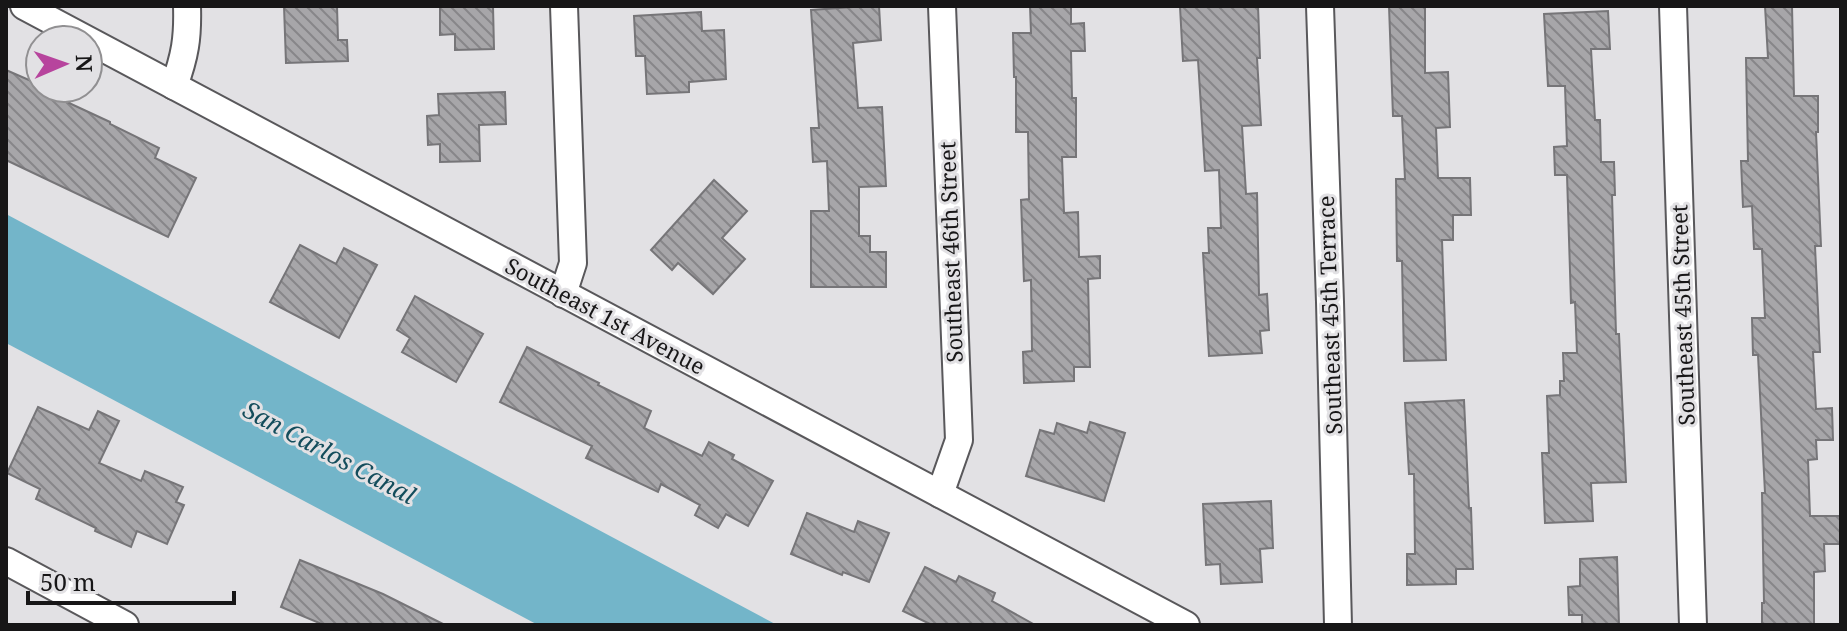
<svg xmlns="http://www.w3.org/2000/svg" width="1847" height="631" font-family="'Noto Serif',serif">
	<style>
		.water { fill: #73b5c9 }
		.building { fill: url(#building-back-hatch); stroke: #767578; stroke-width: 2 }
		.lines { fill: none; stroke-linecap: round; stroke-linejoin: round }
		.minor-casing { stroke: #59585b; stroke-width: 30 }
		.minor { stroke: #fff; stroke-width: 26 }
		.labels { text-anchor: middle; stroke-width: 6; stroke-linejoin: round; paint-order: stroke }
		.street-label { font-size: 22px; fill: #171617; stroke: #e2e1e4 }
		.water-label { font-size: 24px; font-style: italic; fill: #144d5c; stroke: #e2e1e4 }
	</style>
	<defs>
		<pattern id="building-back-hatch" width="6" height="6" patternUnits="userSpaceOnUse" patternTransform="scale(2)"><rect width="6" height="6" fill="#a7a6a9"/><path d="M-1 5l2 2M0 0l6 6M5-1l2 2" fill="none" stroke="#878689"/></pattern>
	</defs>
	<rect width="100%" height="100%" fill="#e2e1e4"/>
	<path class="water" d="M6,214L777,625H538L6,343Z"/>
	<g class="building">
		<path d="M284,6H337L338,40H347L348,61L286,63Z"/>
		<path d="M440,6H493L494,49L455,50V34L440,35Z"/>
		<path d="M867,6H879L881,40L853,43L858,108L882,107L886,186L859,187V236H870V252H886V287H811V211H829L827,161L813,162L811,128H819L811,10Z"/>
		<path d="M1030,6H1071V24L1084,23L1085,51H1071L1072,98H1076V157H1062L1064,213L1078,212L1079,257L1100,256V278L1088,279L1090,367H1074V381L1024,383L1023,352L1032,351L1031,280L1024,281L1021,200L1029,199L1028,132H1016V77H1014L1013,33H1031Z"/>
		<path d="M1258,6L1260,58H1257L1261,125L1242,126L1246,194L1257,193L1259,295L1267,294L1269,330L1260,331L1262,353L1209,356L1203,253H1209L1208,228H1221L1219,170L1205,171L1198,60L1183,61L1180,7Z"/>
		<path d="M1389,6H1425V73L1448,72L1450,127L1436,128L1438,178H1470L1471,215H1453V240H1442L1446,360L1404,361L1402,261H1397L1396,179H1405L1402,116H1393Z"/>
		<path d="M1765,6H1792L1794,96H1818V132H1816L1821,246H1815L1820,352H1813L1816,409L1832,408L1833,440H1816L1817,459L1808,460L1810,516H1841V544H1824L1825,571L1814,572V625H1762V603H1764L1762,493H1765L1758,355H1753L1752,318H1765L1762,249H1754L1752,206L1743,207L1741,161H1748L1746,58H1768Z"/>
		<path d="M1608,11L1610,49H1591L1595,120H1600L1601,162H1614L1615,195H1612L1616,334H1619L1626,482L1591,483L1593,521L1545,523L1542,453H1549L1547,396L1560,395V381H1564L1563,353H1577L1575,302L1571,303L1567,175H1555L1554,147L1567,146L1565,86H1548L1544,14Z"/>
		<path d="M701,12L702,31L724,30L726,79L689,82V92L647,94L645,56H636L634,16Z"/>
		<path d="M6,70L38,84L40,81V88H56L73,96L69,103L110,122V124L159,148L155,158L196,178L168,237L6,160Z"/>
		<path d="M505,92L506,124L479,125L480,161L440,162V144L428,145L427,116L439,115L438,94Z"/>
		<path d="M714,180L747,211L722,238L745,259L713,294L678,263L672,270L651,250Z"/>
		<path d="M300,245L336,264L344,248L377,265L339,338L270,302Z"/>
		<path d="M415,296L483,334L456,382L402,352L410,338L397,330Z"/>
		<path d="M527,347L599,383L598,385L651,411L644,428L702,456L709,442L734,455L732,459L773,481L748,526L726,514L718,528L695,515L700,505L661,484L658,492L586,458L592,446L500,402Z"/>
		<path d="M1464,400L1469,508H1471L1473,569H1456V584L1407,585V554H1415L1414,474H1409L1405,403Z"/>
		<path d="M38,407L89,430L98,411L119,421L99,463L141,481L145,471L183,487L176,502L184,505L167,544L137,531L131,547L95,531L96,528L36,499L40,489L7,473Z"/>
		<path d="M1090,422L1125,433L1104,501L1026,476L1040,430L1054,434L1057,423L1087,433Z"/>
		<path d="M1271,501L1273,548L1260,549L1262,582L1221,584L1220,564L1206,565L1203,504Z"/>
		<path d="M807,513L854,532L858,521L889,533L869,582L843,572L842,575L791,554Z"/>
		<path d="M1617,557L1619,625H1582V615H1569L1568,587L1580,586V559Z"/>
		<path d="M300,560L383,594L445,625H324L281,607Z"/>
		<path d="M925,567L956,582L959,576L995,593L992,601L1035,625H932L903,611Z"/>
	</g>
	<g class="lines">
		<defs>
			<g id="minor">
				<path d="M24,6L1186,625"/>
				<path d="M1320,6L1330,302L1338,625"/>
				<path d="M1673,6L1693,625"/>
				<path d="M174,86C185,56 188,38 187,6"/>
				<path d="M563,294L573,263L564,6"/>
				<path d="M940,494L959,440L942,6"/>
				<path d="M6,561L125,625"/>
			</g>
		</defs>
		<use href="#minor" class="minor-casing"/>
		<use href="#minor" class="minor"/>
	</g>
	<g class="labels">
		<g class="street-label">
			<text transform="translate(951 252) rotate(-92)" y="8">Southeast 46th Street</text>
			<text transform="translate(1330 315) rotate(-92)" y="8">Southeast 45th Terrace</text>
			<text transform="translate(1683 315) rotate(-92)" y="8">Southeast 45th Street</text>
			<text transform="translate(605 316) rotate(28)" y="8">Southeast 1st Avenue</text>
		</g>
		<g class="water-label">
			<text transform="translate(329 453) rotate(28)" y="8">San Carlos Canal</text>
		</g>
	</g>
	<rect width="1847" height="631" fill="none" stroke="#171617" stroke-width="16"/>
	<g transform="translate(64 64) rotate(88)"><circle r="38" fill="#e2e1e4" stroke="#919092" stroke-width="2"/>
	<path d="M0-6L14 30L0 20L-14 30Z" fill="#b7449d"/>
	<text y="-12" font-size="22" font-weight="bold" text-anchor="middle" fill="#171617">N</text>
	</g>
	<path d="M28 591v12h206v-12" fill="none" stroke="#171617" stroke-width="4"/>
	<text x="40" y="591" font-size="24" fill="#171617" stroke="#e2e1e4" stroke-width="6" paint-order="stroke">50 m</text>
</svg>
